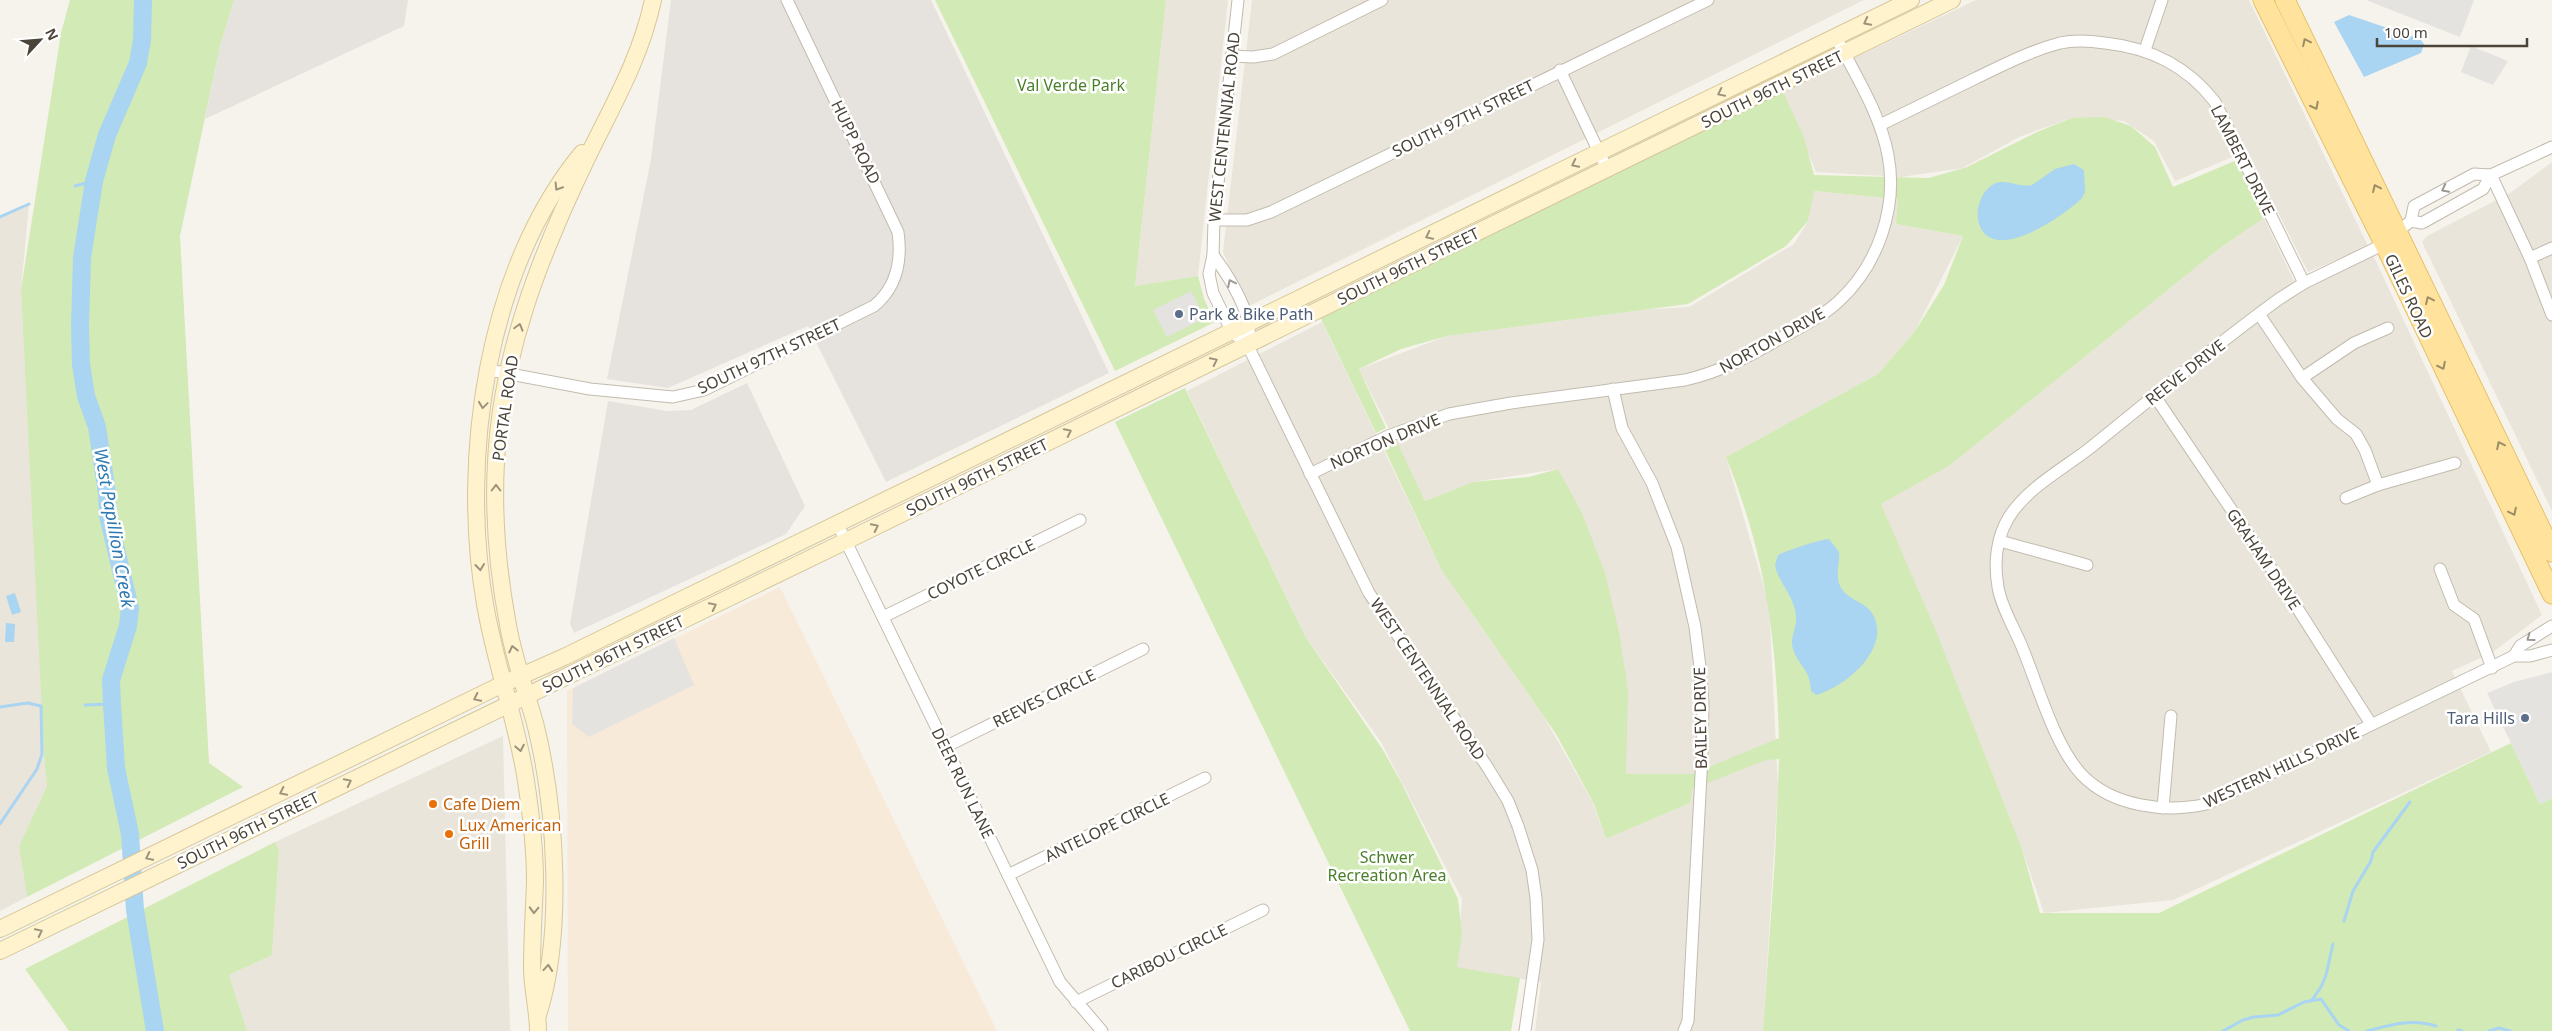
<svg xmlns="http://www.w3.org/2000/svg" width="2552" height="1031" font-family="'Noto Sans',sans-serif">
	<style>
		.residential { fill: #eae5da }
		.commercial { fill: #f7ead8 }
		.industrial { fill: #e6e2dd }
		.green { fill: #d2eab5 }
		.parking { fill: #e5e3e0 }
		.water { fill: #a9d4f2 }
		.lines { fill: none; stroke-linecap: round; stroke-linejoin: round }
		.stream { stroke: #a9d4f2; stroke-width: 3 }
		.river { stroke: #a9d4f2; stroke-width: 18 }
		.street-casing { stroke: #c2bbae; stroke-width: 13 }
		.secondary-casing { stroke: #d6c79b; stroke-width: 18 }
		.primary-casing { stroke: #e6c16a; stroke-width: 21 }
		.street { stroke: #fff; stroke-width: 11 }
		.secondary { stroke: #fff3cd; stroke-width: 16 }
		.primary { stroke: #ffe39c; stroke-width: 19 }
		.oneway { stroke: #9c937c }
		.oneway2 { stroke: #9c8c66 }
		.oneway3 { stroke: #9c9892 }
		.service-dot { fill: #5c6f8a; stroke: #fff; stroke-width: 2 }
		.food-dot { fill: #e8710a; stroke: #fff; stroke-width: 2 }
		.labels { text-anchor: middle; stroke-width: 5; stroke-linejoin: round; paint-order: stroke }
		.park-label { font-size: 16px; fill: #4a7f2a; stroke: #fff }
		.street-label { font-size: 16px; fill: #4b4439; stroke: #fff }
		.service-label { font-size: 16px; fill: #4e5e75; stroke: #fff; text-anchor: start }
		.food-label { font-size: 16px; fill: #c56008; stroke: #fff; text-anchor: start }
		.water-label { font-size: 18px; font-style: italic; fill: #2e7ab2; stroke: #fff }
	</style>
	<rect width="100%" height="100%" fill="#f6f3ec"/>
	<g class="residential">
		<path d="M1166,0H1228L1198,276L1135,286Z"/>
		<path d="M1252,0H1864L1247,307L1223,252Z"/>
		<path d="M1976,0H2249L2368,246L2308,272L2247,151L2175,181L2154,141L2124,121L2072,118L2019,137L1963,168L1901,177L1816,172L1783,92Z"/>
		<path d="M2552,162V511L2422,242L2427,236L2510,193Z"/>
		<path d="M1813,191L1899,199L1896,224L1963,236L1915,331L1878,374L1726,457L1769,604L1778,787L1763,1031H1535L1541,982L1456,968L1462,899L1381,742L1305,636L1187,391L1322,322L1441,569L1544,717L1592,801L1606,839L1690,803L1692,774H1626L1558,469L1473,482L1425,501L1359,369L1447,336L1651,309L1689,307L1794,244L1808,221Z"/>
		<path d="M29,204L21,290L47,786L19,846L27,897L0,911V218Z"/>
		<path d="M2264,218L2295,283L2372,253L2542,615L2493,652L2452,671L2491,752L2173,900L2044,913L2022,849L1881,504L1949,466L2220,248Z"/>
		<path d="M503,736L510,1031H247L229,975L272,955L279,851L275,842Z"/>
	</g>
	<path class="commercial" d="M780,587L997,1031H568L567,691Z"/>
	<g class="industrial">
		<path d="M234,0H408L404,26L205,119L220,46Z"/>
		<path d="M671,0H931L1109,373L886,482L808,326L668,388L607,379L651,159Z"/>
		<path d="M747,383L805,506L786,534L574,633L570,624L608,401L667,411L691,410Z"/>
	</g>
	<g class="green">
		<path d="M70,0H234L220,46L180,236L209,763L243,787L27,897L19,846L47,786L44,754L21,290L61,33Z"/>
		<path d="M935,0H1166L1135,286L1198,276L1204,299L1215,322L1115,371Z"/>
		<path d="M1783,92L1804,137L1814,175L1929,178L1967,167L2037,132L2072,118L2104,117L2131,126L2155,147L2173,187L2237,160L2264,218L2220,248L1949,466L1881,504L1936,631L2022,849L2040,913H2159L2511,743L2540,804L2552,798V1031H1763L1775,858L1779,759L1766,760L1692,789L1690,803L1606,839L1594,804L1556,734L1441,569L1384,448L1397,442L1425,501L1473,482L1529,477L1558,469L1582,513L1605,573L1619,632L1628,690L1626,774H1692L1779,738C1776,634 1765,554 1726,457L1878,374L1915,331L1944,285L1963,236L1896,224L1898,199L1814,191L1808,221L1786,246L1688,304L1447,336L1401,349L1359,369L1386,428L1376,433L1320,317Z"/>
		<path d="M1185,388L1305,636L1383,750L1401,782L1458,899L1462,935L1457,967L1520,978L1511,1031H1410L1115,422Z"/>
		<path d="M275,842L279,851L272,955L229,975L247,1031H69L25,969Z"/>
	</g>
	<g class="parking">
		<path d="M2366,0H2474L2460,37Z"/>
		<path d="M2471,46L2508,61L2493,85L2461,72Z"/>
		<path d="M1191,291L1205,318L1167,337L1153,310Z"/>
		<path d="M674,638L694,685L589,737L572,724L573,688Z"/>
		<path d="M2552,672V798L2540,804L2487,693L2514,682Z"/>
	</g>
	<g class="water">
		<path d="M2349,15L2420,39L2424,44L2421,53L2364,77L2334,22Z"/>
		<path d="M2074,164L2084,170L2085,192L2082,198C2066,214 2015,249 1991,238C1970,228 1976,193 1994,184C2005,178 2019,188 2032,185L2055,169Z"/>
		<path d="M1829,539L1839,552C1840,564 1835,573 1840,586C1847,600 1864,601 1872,613C1893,647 1846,687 1816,695L1811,691C1810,668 1799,667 1793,649C1789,637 1798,627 1796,615C1794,596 1778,582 1775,565L1778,555C1786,551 1821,539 1829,539Z"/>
		<path d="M15,593L21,612L12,615L6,596Z"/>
		<path d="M6,623L15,624L14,642H5Z"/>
	</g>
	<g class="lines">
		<g class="stream">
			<path d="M75,186L94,181"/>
			<path d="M0,217L29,204"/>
			<path d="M85,705L112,704"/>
			<path d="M0,707L28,703L41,706L42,754L37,769L0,824"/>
			<path d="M2344,921L2353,891L2371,861L2373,852L2410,802"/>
			<path d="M2312,1000L2321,987L2326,975L2333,944"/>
			<path d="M2458,1030L2462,1031"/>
			<path d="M2223,1031L2243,1020L2254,1017L2278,1015L2304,1002L2321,999L2339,1025L2349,1031"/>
			<path d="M2367,1031C2390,1025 2412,1018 2436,1026"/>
			<path d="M2489,1031L2499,1028L2510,1031"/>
		</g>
		<path class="river" d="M143,0L142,40L138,63L107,135L94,181L82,258L80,327L81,364L86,396L97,427L107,493L108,516L130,608L128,626L111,680L112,704L116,768L130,834L135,910L155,1031"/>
		<defs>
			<g id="street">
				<path d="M1238,0L1214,220L1213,255L1209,274L1213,293L1232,332L1247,344L1369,593L1488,768L1508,801L1518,826L1532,870L1536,898L1538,940L1525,1031"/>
				<path d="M2145,50L2162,0"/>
				<path d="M1231,56L1253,57L1273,54L1382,0"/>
				<path d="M1560,70L1607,169"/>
				<path d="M1880,125C1912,109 1944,94 1976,78C2003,65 2030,51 2060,43C2074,40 2091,41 2105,43C2151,48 2187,66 2215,102L2304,283"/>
				<path d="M2491,175L2483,189L2422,223L2411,221L2414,206L2474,174L2491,175L2552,147"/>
				<path d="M2491,175L2530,258L2552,315"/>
				<path d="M1214,220H1247L1271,212L1708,0"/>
				<path d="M2411,221L2376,248L2304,283L2279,299C2214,346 2152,398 2090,448C2063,469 2027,488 2009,517C1996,538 1994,564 1998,587C2001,607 2015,629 2022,647C2038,685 2054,745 2082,775C2113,807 2166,813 2207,804L2514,656H2530L2552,650"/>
				<path d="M1213,255C1228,275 1258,321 1247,344"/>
				<path d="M2530,258L2552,248"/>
				<path d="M2259,314L2302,378L2337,419L2356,434L2365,450L2378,485"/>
				<path d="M489,370L590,389L673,397L704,390L874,306C897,287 902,260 898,232L787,0"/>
				<path d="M2302,378L2354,343L2388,328"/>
				<path d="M1613,389L1622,428L1652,483L1677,547L1695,627L1700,667L1703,703L1702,756L1688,1021L1684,1031"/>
				<path d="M2154,395L2289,595L2371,724"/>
				<path d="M1310,474L1388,436L1449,414L1511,403L1685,380C1720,372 1748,357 1779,339C1799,328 1822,317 1839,301C1878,265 1898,207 1888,155C1880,113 1855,75 1836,37"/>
				<path d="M2346,498L2378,485L2455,463"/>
				<path d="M838,525L1060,982L1102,1031"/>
				<path d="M2000,541L2087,565"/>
				<path d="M2440,569L2454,605L2474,619L2492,668"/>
				<path d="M883,617L1080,520"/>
				<path d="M2514,656L2520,646L2552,626"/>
				<path d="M945,747L1143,649"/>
				<path d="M2163,808L2171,716"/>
				<path d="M1008,875L1205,778"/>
				<path d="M1076,1002L1263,910"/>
			</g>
			<g id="secondary">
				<path d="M0,929L503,684L564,657L1911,0"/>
				<path d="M0,951L846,541L1952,0"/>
				<path d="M538,1015C564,935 556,809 536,727C527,693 514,660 508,625C498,572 493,516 496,462C501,354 540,256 586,160C612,106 640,60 653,0"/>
				<path d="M538,1031C538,1010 532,989 532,968C532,939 534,910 535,881C535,848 531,814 526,781C517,721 495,664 485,604C460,460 486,269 582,153"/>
			</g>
			<g id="primary">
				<path d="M2263,0L2384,243L2552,594"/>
				<path d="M2285,0L2552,552"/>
			</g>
		</defs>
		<use href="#street" class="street-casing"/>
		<use href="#secondary" class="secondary-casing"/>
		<use href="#primary" class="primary-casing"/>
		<use href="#street" class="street"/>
		<use href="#secondary" class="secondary"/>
		<use href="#primary" class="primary"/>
	</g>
	<defs><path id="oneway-chevron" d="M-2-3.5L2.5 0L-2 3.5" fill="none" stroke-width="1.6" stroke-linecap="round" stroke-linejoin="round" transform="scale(1.25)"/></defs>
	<g class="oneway">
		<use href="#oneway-chevron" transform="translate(1867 22) rotate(153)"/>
		<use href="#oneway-chevron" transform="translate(1721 93) rotate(154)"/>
		<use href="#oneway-chevron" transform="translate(1575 164) rotate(154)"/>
		<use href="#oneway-chevron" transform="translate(558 187) rotate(122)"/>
		<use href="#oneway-chevron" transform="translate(1429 236) rotate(154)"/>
		<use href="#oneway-chevron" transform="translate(519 327) rotate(-74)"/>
		<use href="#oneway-chevron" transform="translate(1214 361) rotate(-26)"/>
		<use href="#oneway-chevron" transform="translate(483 405) rotate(98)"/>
		<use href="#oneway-chevron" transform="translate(1068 432) rotate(-26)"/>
		<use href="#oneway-chevron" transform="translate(496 488) rotate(-90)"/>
		<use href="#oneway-chevron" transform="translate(875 527) rotate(-26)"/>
		<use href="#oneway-chevron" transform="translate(480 567) rotate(84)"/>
		<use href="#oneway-chevron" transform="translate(713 606) rotate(-26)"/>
		<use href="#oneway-chevron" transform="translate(513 649) rotate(-103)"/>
		<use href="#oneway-chevron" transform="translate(477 698) rotate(154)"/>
		<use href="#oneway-chevron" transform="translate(520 748) rotate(79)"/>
		<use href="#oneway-chevron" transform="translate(348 782) rotate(-26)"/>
		<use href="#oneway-chevron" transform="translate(283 792) rotate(154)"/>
		<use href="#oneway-chevron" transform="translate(149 857) rotate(154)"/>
		<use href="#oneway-chevron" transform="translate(534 910) rotate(92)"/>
		<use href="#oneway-chevron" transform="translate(39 932) rotate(-26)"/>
		<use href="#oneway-chevron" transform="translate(548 968) rotate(-85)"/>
	</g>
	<g class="oneway2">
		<use href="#oneway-chevron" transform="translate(2306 42) rotate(-116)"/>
		<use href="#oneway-chevron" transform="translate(2315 106) rotate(63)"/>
		<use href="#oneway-chevron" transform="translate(2376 188) rotate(-115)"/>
		<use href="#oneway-chevron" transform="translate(2429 300) rotate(-115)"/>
		<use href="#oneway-chevron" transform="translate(2442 366) rotate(64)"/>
		<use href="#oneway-chevron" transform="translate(2500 445) rotate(-116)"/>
		<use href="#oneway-chevron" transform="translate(2513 512) rotate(64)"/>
	</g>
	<g class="oneway3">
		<use href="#oneway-chevron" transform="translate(2445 189) rotate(153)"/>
		<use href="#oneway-chevron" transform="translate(1231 283) rotate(-116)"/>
		<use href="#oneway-chevron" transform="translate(2530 638) rotate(144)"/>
	</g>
	<g class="service-dot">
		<circle cx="1179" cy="314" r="5"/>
		<circle cx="2525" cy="718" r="5"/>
	</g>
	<g class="food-dot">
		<circle cx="433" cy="804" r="5"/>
		<circle cx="449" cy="834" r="5"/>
	</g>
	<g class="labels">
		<g class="park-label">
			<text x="1071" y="91">Val Verde Park</text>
			<text x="1387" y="863">Schwer<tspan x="1387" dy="18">Recreation Area</tspan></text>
		</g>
		<g class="street-label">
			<text transform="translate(1772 89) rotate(-26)" y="6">SOUTH 96TH STREET</text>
			<text transform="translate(1463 118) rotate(-26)" y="6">SOUTH 97TH STREET</text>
			<text transform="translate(1224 127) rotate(-84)" y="6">WEST CENTENNIAL ROAD</text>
			<text transform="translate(856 142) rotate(64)" y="6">HUPP ROAD</text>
			<text transform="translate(2243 160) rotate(63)" y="6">LAMBERT DRIVE</text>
			<text transform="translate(1408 266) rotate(-26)" y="6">SOUTH 96TH STREET</text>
			<text transform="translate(2409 296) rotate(65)" y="6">GILES ROAD</text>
			<text transform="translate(1772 340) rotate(-29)" y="6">NORTON DRIVE</text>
			<text transform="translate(769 356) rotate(-25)" y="6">SOUTH 97TH STREET</text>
			<text transform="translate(2185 372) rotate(-38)" y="6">REEVE DRIVE</text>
			<text transform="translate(505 408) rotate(-82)" y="6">PORTAL ROAD</text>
			<text transform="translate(1385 441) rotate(-23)" y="6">NORTON DRIVE</text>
			<text transform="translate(977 477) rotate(-26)" y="6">SOUTH 96TH STREET</text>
			<text transform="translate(2264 559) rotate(56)" y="6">GRAHAM DRIVE</text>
			<text transform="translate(981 569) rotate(-26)" y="6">COYOTE CIRCLE</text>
			<text transform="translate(613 654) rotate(-26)" y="6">SOUTH 96TH STREET</text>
			<text transform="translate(1428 679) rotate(56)" y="6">WEST CENTENNIAL ROAD</text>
			<text transform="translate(1044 698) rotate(-26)" y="6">REEVES CIRCLE</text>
			<text transform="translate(1700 718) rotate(-91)" y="6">BAILEY DRIVE</text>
			<text transform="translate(2281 767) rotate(-25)" y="6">WESTERN HILLS DRIVE</text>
			<text transform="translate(963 783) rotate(64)" y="6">DEER RUN LANE</text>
			<text transform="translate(1107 827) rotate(-26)" y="6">ANTELOPE CIRCLE</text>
			<text transform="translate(248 830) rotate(-26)" y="6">SOUTH 96TH STREET</text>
			<text transform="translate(1169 956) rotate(-26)" y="6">CARIBOU CIRCLE</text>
		</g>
		<g class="service-label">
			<text x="1189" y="320">Park &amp; Bike Path</text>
			<text x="2515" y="724" text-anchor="end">Tara Hills</text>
		</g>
		<g class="food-label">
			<text x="443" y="810">Cafe Diem</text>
			<text x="459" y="831">Lux American<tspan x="459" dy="18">Grill</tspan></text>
		</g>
		<g class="water-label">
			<text transform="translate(114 528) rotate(80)" y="6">West Papillion Creek</text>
		</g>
	</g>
	<g transform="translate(40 40) rotate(64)" stroke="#ffffff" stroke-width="4" paint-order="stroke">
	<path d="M0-4L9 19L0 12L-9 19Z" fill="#4b4439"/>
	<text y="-8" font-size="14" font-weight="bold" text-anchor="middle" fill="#4b4439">N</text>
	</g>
	<path d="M2377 38v8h150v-8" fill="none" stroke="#4b4439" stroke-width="2.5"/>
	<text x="2384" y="38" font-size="15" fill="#4b4439" stroke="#ffffff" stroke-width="4" paint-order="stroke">100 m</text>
</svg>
